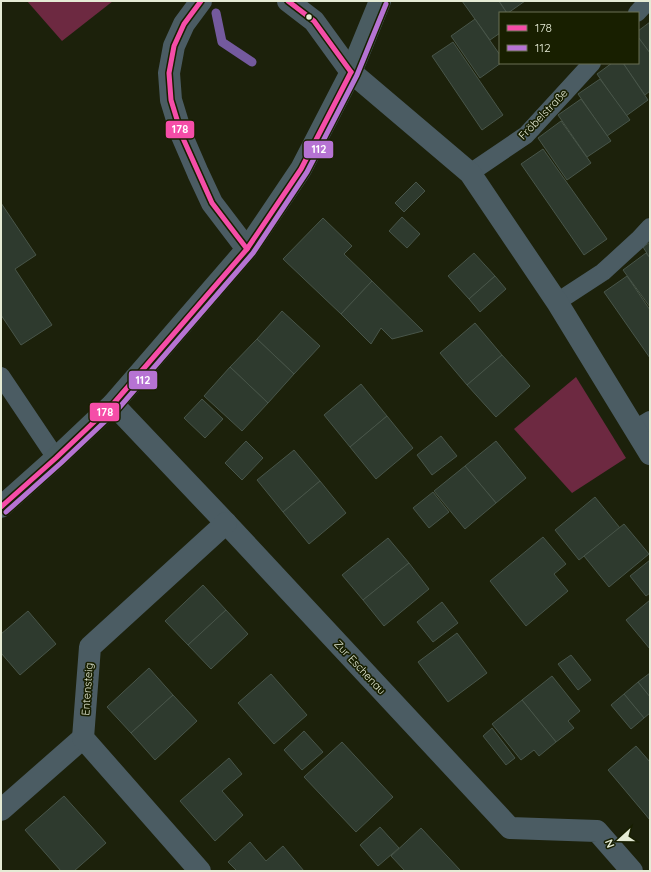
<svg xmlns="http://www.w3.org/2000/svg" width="651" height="872" font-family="Quicksand,sans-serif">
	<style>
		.green { fill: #6d2941 }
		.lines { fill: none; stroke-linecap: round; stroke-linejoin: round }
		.stream { stroke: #745a9e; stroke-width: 9 }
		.building { fill: #2e3a2e; stroke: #485549 }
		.lane { stroke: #4b5c63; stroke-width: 18 }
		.street { stroke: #4b5c63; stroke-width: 22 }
		.secondary { stroke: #4a5c61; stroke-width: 22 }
		.bus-1-casing { stroke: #181f00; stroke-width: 8 }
		.bus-2-casing { stroke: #181f00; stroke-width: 8 }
		.bus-1 { stroke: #f54da8; stroke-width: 5 }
		.bus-2 { stroke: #b673d3; stroke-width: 5 }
		.bus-dot { fill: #e5ebd5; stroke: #181f00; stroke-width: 1.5 }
		.labels { text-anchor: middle; stroke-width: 3.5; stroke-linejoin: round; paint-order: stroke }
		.street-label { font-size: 11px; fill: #e5ebd5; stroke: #181f00 }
		.line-badge { stroke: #181f00; stroke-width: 1.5 }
		.badge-label { font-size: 11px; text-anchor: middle; font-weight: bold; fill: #fff }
	</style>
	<rect width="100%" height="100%" fill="#1c210b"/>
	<g class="green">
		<path d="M27,1H113L62,41Z"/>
		<path d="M576,377L626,458L572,493L514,429Z"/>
	</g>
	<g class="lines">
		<path class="stream" d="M216,13L222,42L252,62"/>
	</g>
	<g class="building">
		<path d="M462,1H499L507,13H500V33L490,40Z"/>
		<path d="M499,1H525L508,13H507Z"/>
		<path d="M475,19L500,55V63H501L480,78L451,36Z"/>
		<path d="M650,22V53L638,37V31Z"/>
		<path d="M638,37L650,53V91L645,95L623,63H638Z"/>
		<path d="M453,42L503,115L482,130L432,56Z"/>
		<path d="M612,63H623L648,100L626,116L597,74Z"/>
		<path d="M600,79L630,120L607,136L578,94Z"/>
		<path d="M581,99L611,141L587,157L558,115Z"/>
		<path d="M561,121L591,163L567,180L538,138Z"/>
		<path d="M543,149L607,239L584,255L521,164Z"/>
		<path d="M416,182L425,191L404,212L395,203Z"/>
		<path d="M1,203L36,255L15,269L52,325L21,345L1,315Z"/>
		<path d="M402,217L420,234L407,248L389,231Z"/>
		<path d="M323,218L352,246L344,254L372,281L341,314L283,259Z"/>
		<path d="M650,242V258L643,247Z"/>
		<path d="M474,253L495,276L469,299L448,276Z"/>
		<path d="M646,253L650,258V307L623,270Z"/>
		<path d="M495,276L506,289L480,312L469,299Z"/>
		<path d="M627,276L650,310V358L604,292Z"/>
		<path d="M372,281L423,331L392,339L381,328L371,344L341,314Z"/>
		<path d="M282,311L320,346L294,374L257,339Z"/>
		<path d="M475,323L502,355L467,385L440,353Z"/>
		<path d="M257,339L294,374L268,403L230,367Z"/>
		<path d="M502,355L530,386L496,417L467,385Z"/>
		<path d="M230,367L268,403L242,431L204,396Z"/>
		<path d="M361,384L387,416L350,447L324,415Z"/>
		<path d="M202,399L223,419L205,438L184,418Z"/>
		<path d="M387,416L413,448L376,479L350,447Z"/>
		<path d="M441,436L457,456L432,475L417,455Z"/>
		<path d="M246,441L263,458L242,480L225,463Z"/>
		<path d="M496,441L526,478L496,503L465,466Z"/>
		<path d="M294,450L320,481L283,512L257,480Z"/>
		<path d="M465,466L496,503L465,529L434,491Z"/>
		<path d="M320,481L346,513L309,544L283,512Z"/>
		<path d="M433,492L449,512L429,528L413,508Z"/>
		<path d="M595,497L620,528L579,560L555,530Z"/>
		<path d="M624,524L649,554L609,587L584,556Z"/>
		<path d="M543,537L566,564L554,574L568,591L526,626L490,581Z"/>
		<path d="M388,538L409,563L363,600L342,575Z"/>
		<path d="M650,560V593L646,596L630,576Z"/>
		<path d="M409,563L429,589L384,626L363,600Z"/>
		<path d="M203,585L226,610L188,645L165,621Z"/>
		<path d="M650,600V649L626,620Z"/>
		<path d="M442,602L458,623L433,642L417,622Z"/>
		<path d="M226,610L248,634L211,669L188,645Z"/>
		<path d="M28,611L56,644L20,675L1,653V634Z"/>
		<path d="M457,633L487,673L448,702L418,662Z"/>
		<path d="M571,655L591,680L578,690L558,664Z"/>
		<path d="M149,668L173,695L131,733L107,707Z"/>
		<path d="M650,673V697L638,682Z"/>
		<path d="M271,674L307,715L274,744L238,703Z"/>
		<path d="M552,676L580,711L568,721L574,728L556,742L522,700Z"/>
		<path d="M638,682L650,697V713L644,718L624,694Z"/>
		<path d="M624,694L644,718L631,729L611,705Z"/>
		<path d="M173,695L197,721L155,760L131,733Z"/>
		<path d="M522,700L556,742L539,756L534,750L521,760L492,724Z"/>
		<path d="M492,728L515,758L506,765L483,736Z"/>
		<path d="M304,731L323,752L302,770L284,750Z"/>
		<path d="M342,742L393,797L356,832L304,777Z"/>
		<path d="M636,746L650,762V820L608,770Z"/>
		<path d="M229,758L242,774L222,791L243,815L215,841L180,801Z"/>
		<path d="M64,796L106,843L74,871H61L25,830Z"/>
		<path d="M380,827L399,848L378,866L360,845Z"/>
		<path d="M421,828L460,870L458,871H405L391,856Z"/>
		<path d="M250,842L266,861L283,846L304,871H237L228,862Z"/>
	</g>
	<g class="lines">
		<g class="lane">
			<path d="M637,13L648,1"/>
			<path d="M470,173L526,135L592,63"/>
			<path d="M557,302L603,272L638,240L650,227"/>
			<path d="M1,376L56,458"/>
			<path d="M635,429L650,420"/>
		</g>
		<g class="street">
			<path d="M201,1L184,24L174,46L169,73L171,100L182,136L198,173L212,203L247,249"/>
			<path d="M288,1L314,21L351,72L470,173L557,302L650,454"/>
			<path d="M113,404L226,523L510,828L597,831L632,871"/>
			<path d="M1,810L83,738"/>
			<path d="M200,871L83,738L90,647L226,523"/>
		</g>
		<path class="secondary" d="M1,507L56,458L113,404L247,249L301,169L351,72L380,1"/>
		<defs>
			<g id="bus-1">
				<path d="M201,1L184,24L174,46L169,73L171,100L182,136L212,203L247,249"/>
				<path d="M288,1L314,21L351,72"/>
				<path d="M1,507L56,458L113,404L247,249L301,169L351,72"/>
			</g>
			<path id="bus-2" d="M6,512L61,463L118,409L253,253L307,172L357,75L386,4"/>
		</defs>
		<use href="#bus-1" class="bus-1-casing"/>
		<use href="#bus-2" class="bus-2-casing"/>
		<use href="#bus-1" class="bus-1"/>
		<use href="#bus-2" class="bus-2"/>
	</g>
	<circle class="bus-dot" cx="309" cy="17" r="3.5"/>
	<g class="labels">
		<g class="street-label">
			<text transform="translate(543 114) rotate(-46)" y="4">Fröbelstraße</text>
			<text transform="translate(360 667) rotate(47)" y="4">Zur Eschenau</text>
			<text transform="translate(87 689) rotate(-86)" y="4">Entensteig</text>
		</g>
	</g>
	<g class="line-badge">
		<rect x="165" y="120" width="30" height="19" rx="4" fill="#f54da8"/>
		<rect x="303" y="140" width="31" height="19" rx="4" fill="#b673d3"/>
		<rect x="128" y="370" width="30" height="20" rx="4" fill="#b673d3"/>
		<rect x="89" y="402" width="31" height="20" rx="4" fill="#f54da8"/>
	</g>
	<g class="badge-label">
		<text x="180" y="133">178</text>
		<text x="319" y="153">112</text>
		<text x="143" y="384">112</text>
		<text x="105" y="416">178</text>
	</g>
	<rect width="651" height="872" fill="none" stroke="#e5ebd5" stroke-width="4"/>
	<rect x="499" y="12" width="140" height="52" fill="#181f00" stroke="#6a7155"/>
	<rect x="507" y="25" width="20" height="6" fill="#f54da8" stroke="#6a7155"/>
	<text x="535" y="32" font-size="12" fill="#e5ebd5">178</text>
	<rect x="507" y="45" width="20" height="6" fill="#b673d3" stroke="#6a7155"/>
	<text x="535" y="52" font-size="12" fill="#e5ebd5">112</text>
	<g transform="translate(619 840) rotate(249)" stroke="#181f00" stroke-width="3" paint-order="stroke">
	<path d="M0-3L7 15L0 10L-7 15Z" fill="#e5ebd5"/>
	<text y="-6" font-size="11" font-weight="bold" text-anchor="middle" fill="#e5ebd5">N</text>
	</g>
</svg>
